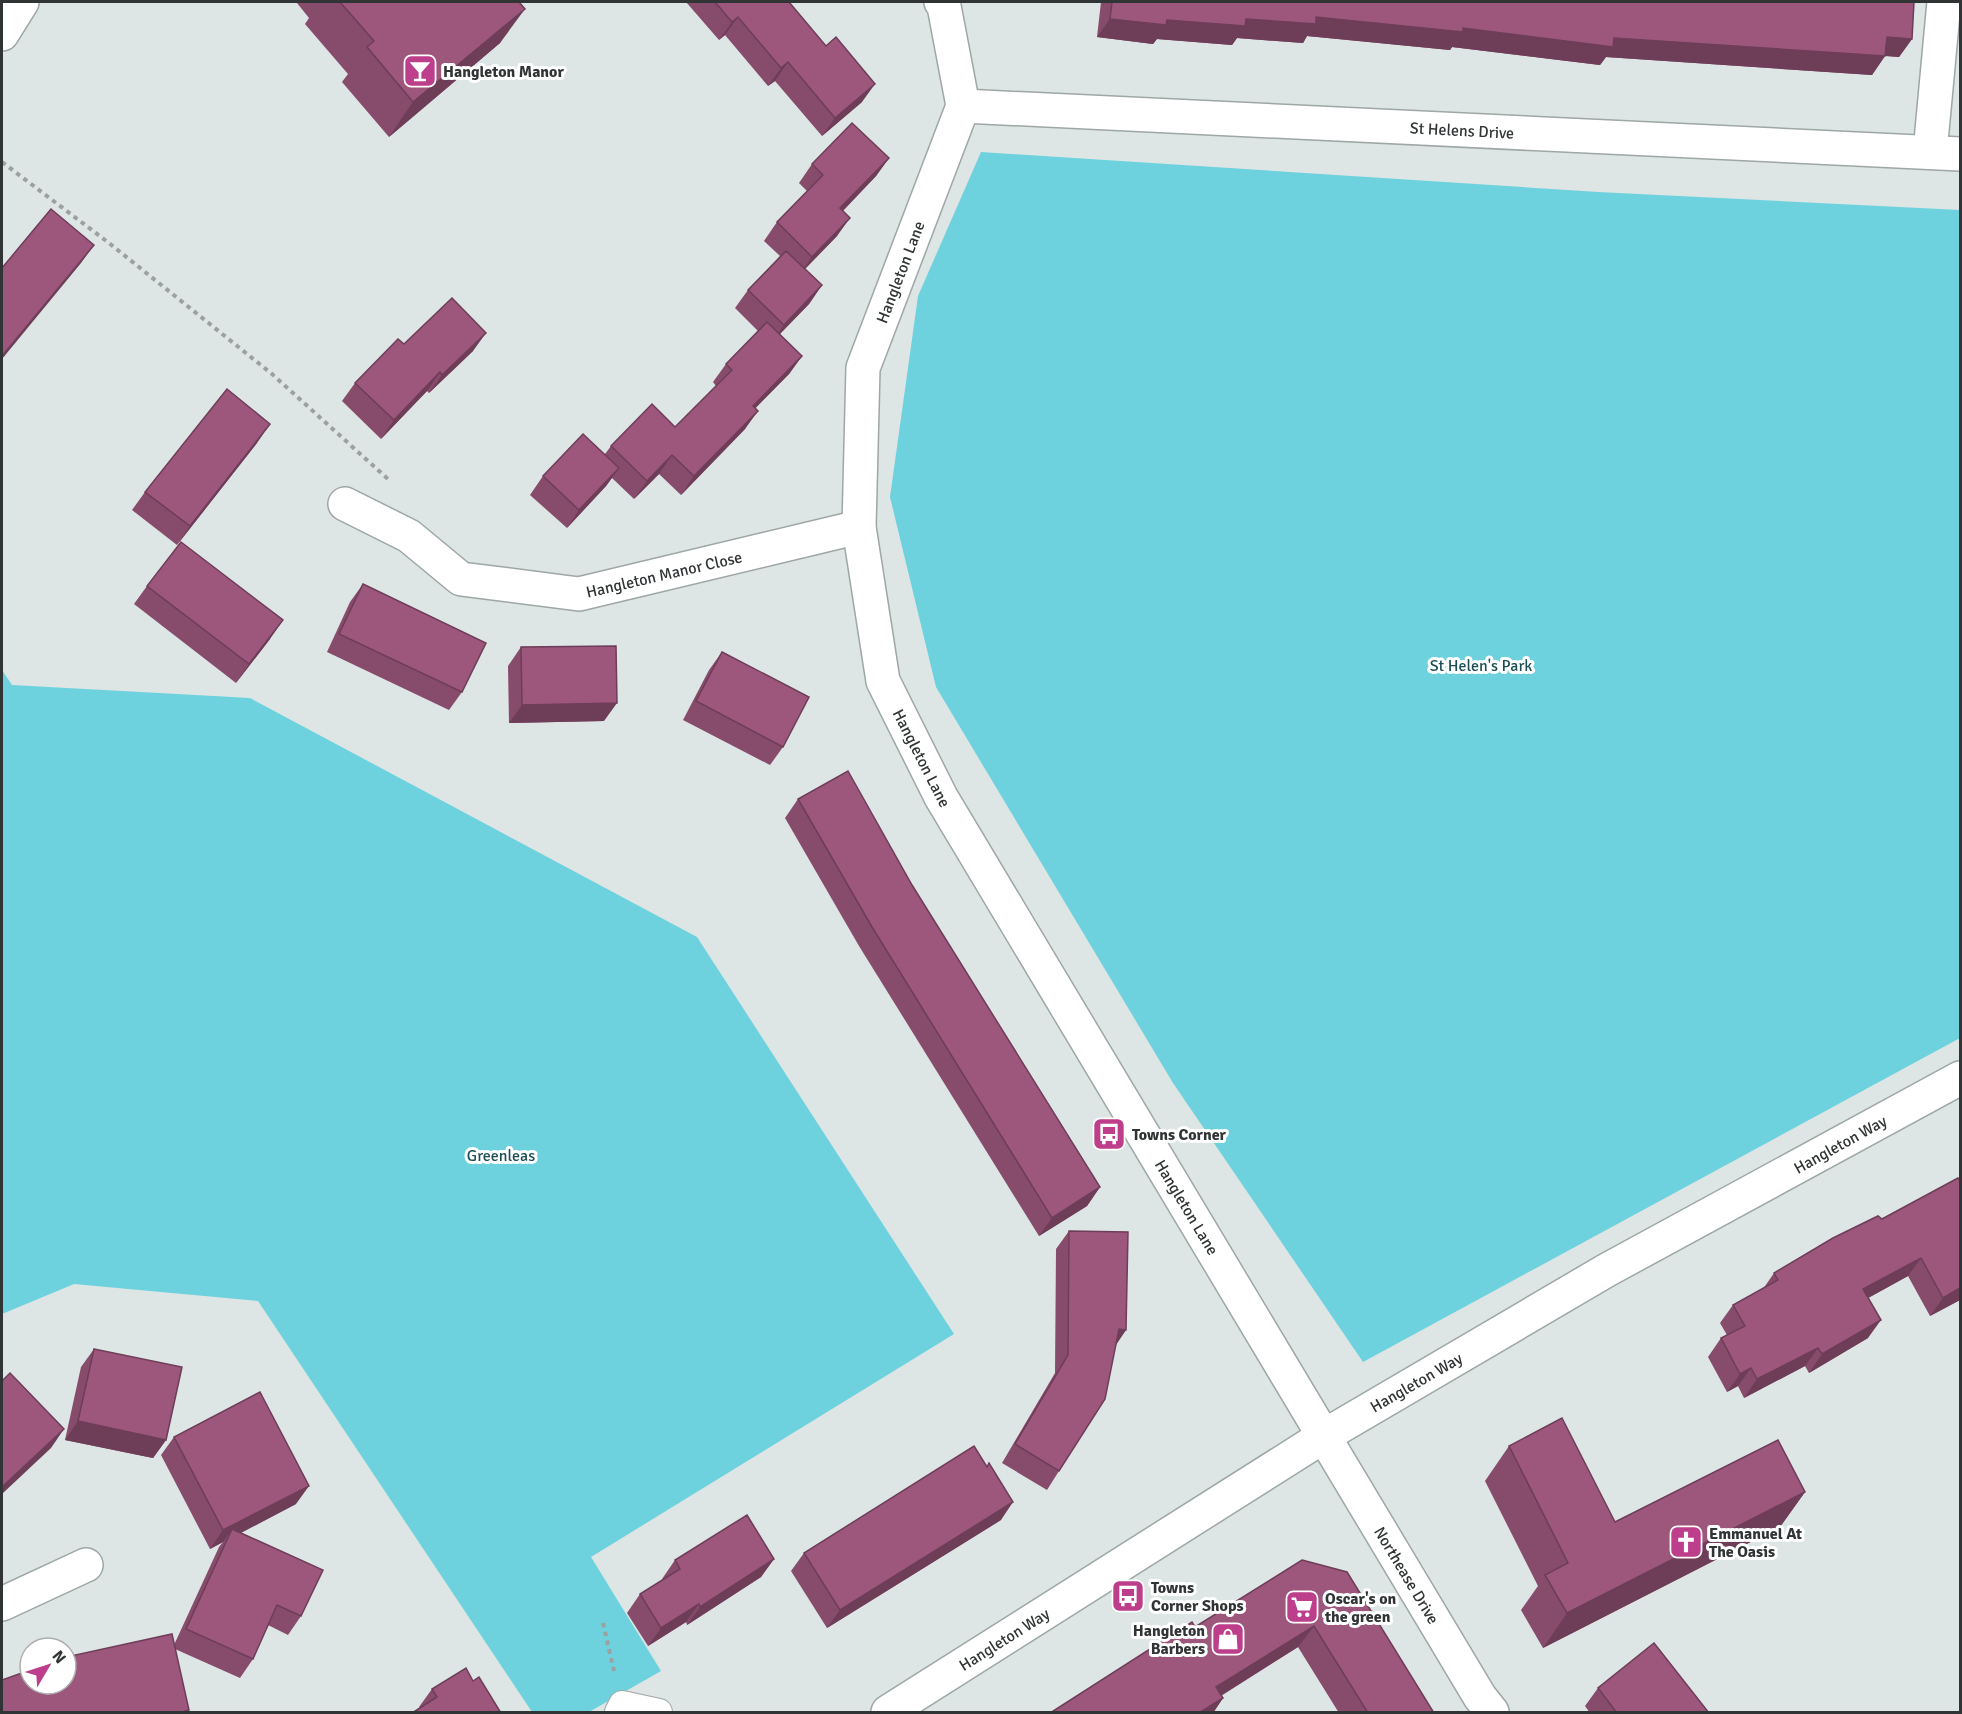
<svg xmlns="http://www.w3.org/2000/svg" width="1962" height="1714" font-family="Signika,sans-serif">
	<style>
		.green { fill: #6dd2dd }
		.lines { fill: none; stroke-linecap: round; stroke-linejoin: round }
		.lane-casing { stroke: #9ea6a6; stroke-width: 28 }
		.street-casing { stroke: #9ea6a6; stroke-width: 36 }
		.path { stroke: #9ba1a2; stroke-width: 4; stroke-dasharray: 4.5 4.5; stroke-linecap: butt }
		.lane { stroke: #fff; stroke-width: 26 }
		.street { stroke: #fff; stroke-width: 33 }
		.wall { fill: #874b6c }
		.shaded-wall { fill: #6e3d58 }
		.building { fill: #9d577d; stroke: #6e3d58; stroke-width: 1.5 }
		.labels { text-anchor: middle; stroke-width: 6; stroke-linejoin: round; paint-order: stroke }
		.poi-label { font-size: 16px; font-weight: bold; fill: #313435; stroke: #fff; text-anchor: start }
		.street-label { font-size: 16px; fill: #313435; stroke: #fff }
		.park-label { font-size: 16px; fill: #1b4e53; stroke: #fff }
	</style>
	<rect width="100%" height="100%" fill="#dde5e5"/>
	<g class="green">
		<path d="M981,152L1598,192L1960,210V1038L1363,1362L1173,1083L936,687L890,497L918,296Z"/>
		<path d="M2,670L12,685L250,698L697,937L954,1334L591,1557L661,1671L589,1712H532L258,1301L74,1284L2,1314Z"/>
	</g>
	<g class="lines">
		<defs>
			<path id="lane" d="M618,1712L622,1704L659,1712"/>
			<g id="street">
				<path d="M941,2L944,6L963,106L863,368L859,527L883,681L941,797L1480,1697L1492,1712"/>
				<path d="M2,34L22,2"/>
				<path d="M963,106L1960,154"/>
				<path d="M1930,152L1944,2"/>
				<path d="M345,504L409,536L461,579L579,594L859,527"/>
				<path d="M2,1604L86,1565"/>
				<path d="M888,1712L1324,1436L1607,1270L1960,1078"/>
			</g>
		</defs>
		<use href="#lane" class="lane-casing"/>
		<use href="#street" class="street-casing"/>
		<g class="path">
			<path d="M2,162L109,243L272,374L389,480"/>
			<path d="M603,1623L614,1671"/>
		</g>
		<use href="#lane" class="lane"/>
		<use href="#street" class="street"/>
	</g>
	<g class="wall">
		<path d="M298,2H519L500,43L389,137L342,82L348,74L305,24L309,18L297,3Z"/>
		<path d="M686,2H789L862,102L822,136L775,81L768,86L725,35L719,40Z"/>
		<path d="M1101,2H1914L1912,39L1899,57L1885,56L1872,75L1606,57L1600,65L1452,47L1450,50L1307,36L1303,43L1237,38L1232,45L1157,39L1153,44L1097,37Z"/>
		<path d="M889,158L876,176L843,211L837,236L805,269L822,285L809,304L780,334L802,356L789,374L755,408L745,429L681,495L659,474L634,499L612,478L606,486L567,528L530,495L543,476L605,454L611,446L675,427L716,386L713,382L726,364L758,331L735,308L748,290L780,256L764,241L777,222L807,191L799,183L812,164Z"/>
		<path d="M404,344L473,351L429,393L427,391L381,439L342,401L355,383Z"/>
		<path d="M257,443L177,545L132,510L145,492Z"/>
		<path d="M363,584L462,692L449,710L327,652L350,602Z"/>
		<path d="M147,586L270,639L236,683L134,604Z"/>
		<path d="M521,647L604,721L509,723L508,666Z"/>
		<path d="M722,652L783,747L770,765L683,720L709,670Z"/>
		<path d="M798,799L912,885L1100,1187L1087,1206L1039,1236L859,946L785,818Z"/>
		<path d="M1958,1178L1960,1300L1930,1316L1908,1276L1868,1298V1338L1809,1373L1805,1366L1744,1398L1738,1386L1727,1392L1708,1357L1721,1338L1727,1335L1720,1323L1733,1305L1763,1289L1774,1273L1882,1219Z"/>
		<path d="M1069,1231L1126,1330L1115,1345L1059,1471L1047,1490L1002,1463L1055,1373L1056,1249Z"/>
		<path d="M94,1349L166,1440L153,1458L65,1440L81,1367Z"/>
		<path d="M174,1437L296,1504L241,1533L301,1616L288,1635L268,1625L253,1659L240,1678L175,1649L189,1710L187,1713H2L174,1645L219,1547L223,1542L210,1549L161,1455Z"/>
		<path d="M1509,1446L1615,1522L1805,1492L1780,1527L1543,1648L1521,1610L1538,1586L1485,1481Z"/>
		<path d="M1001,1520L827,1628L791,1571L804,1553Z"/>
		<path d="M774,1559L761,1577L687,1625L686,1622L648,1646L627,1613L640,1594L663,1580L662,1579L675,1560Z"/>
		<path d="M1302,1560L1434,1713H1339L1298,1647L1221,1696L1223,1698L1213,1713H1050L1195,1627Z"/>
		<path d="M473,1681L420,1708L419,1707L432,1689Z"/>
		<path d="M1598,1688L1709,1713H1590L1585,1706Z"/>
	</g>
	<g class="shaded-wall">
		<path d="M525,9L500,43L389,137L413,102Z"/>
		<path d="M738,17L725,35L719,40L732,22Z"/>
		<path d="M1316,17L1463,28L1885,56L1872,75L1606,57L1600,65L1452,47L1450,50L1307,36L1303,43L1237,38L1232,45L1157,39L1153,44L1097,37L1110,19L1167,20Z"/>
		<path d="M1887,37L1912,39L1899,57L1874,55Z"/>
		<path d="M788,62L775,81L768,86L781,68Z"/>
		<path d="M875,84L862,102L822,136L835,118Z"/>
		<path d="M889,158L876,176L827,227L840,208Z"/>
		<path d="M850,218L837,236L799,275L812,257Z"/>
		<path d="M94,245L81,263L2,359V356Z"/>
		<path d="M822,285L809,304L771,343L784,325Z"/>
		<path d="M486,333L473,351L429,393L442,375Z"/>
		<path d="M802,356L789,374L740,424L753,406Z"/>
		<path d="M440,372L427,391L381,439L394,420Z"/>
		<path d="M758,411L745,429L681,495L694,476Z"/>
		<path d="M270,424L257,443L177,545L190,526Z"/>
		<path d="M672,455L659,474L634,499L647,481Z"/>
		<path d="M619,468L606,486L567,528L579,510Z"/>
		<path d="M283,620L270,639L236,683L249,664Z"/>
		<path d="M617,703L604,721L509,723L522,705Z"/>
		<path d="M1100,1187L1087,1206L1039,1236L1052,1218Z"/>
		<path d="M1921,1258L1908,1276L1850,1308L1863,1289Z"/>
		<path d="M1960,1288V1300L1930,1316L1943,1298Z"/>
		<path d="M1881,1320L1868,1338L1809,1373L1822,1354Z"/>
		<path d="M1119,1329L1126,1330L1114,1348Z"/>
		<path d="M1818,1348L1805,1366L1744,1398L1757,1379Z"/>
		<path d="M1751,1368L1738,1386L1727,1392L1740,1374Z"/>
		<path d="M78,1421L166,1440L153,1458L65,1440Z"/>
		<path d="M64,1429L51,1448L2,1494V1487Z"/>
		<path d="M309,1486L296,1504L227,1540L232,1529L223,1542L210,1549L223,1530Z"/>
		<path d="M1805,1492L1780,1527L1543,1648L1567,1613Z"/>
		<path d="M1013,1502L1001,1520L827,1628L840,1610Z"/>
		<path d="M774,1559L761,1577L687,1625L700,1607Z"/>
		<path d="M699,1604L686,1622L648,1646L661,1628Z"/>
		<path d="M1314,1626L1298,1647L1201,1708L1216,1687Z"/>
		<path d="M1223,1698L1213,1713H1199Z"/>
	</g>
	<g class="building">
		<path d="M340,2H519L525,9L413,102L367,47L374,41Z"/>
		<path d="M715,2H789L826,46L836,37L875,84L835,118L788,62L781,68L738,17L732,22Z"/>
		<path d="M1112,2H1914L1912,39L1887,37L1885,56L1614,38L1613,47L1463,28V32L1316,17V24L1246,19L1245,26L1167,20L1166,25L1110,19Z"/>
		<path d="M852,123L889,158L840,208L850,218L812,257L777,222L823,175L812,164Z"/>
		<path d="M51,209L94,245L2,356V268Z"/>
		<path d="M786,251L822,285L784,325L748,290Z"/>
		<path d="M452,298L486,333L442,375L440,372L394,420L355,383L398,339L404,344Z"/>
		<path d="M767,322L802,356L753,406L758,411L694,476L672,455L647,481L611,446L652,404L675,427L732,370L726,364Z"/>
		<path d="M227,389L270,424L190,526L145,492Z"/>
		<path d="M583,434L619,468L579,510L543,476Z"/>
		<path d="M181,542L283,620L249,664L147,586Z"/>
		<path d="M363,584L486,643L462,692L339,634Z"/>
		<path d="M616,646L617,703L522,705L521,647Z"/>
		<path d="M722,652L809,697L783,747L696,701Z"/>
		<path d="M848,771L912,885L1100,1187L1052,1218L872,927L798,799Z"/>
		<path d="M1958,1178L1960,1180V1288L1943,1298L1921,1258L1863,1289L1881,1320L1822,1354L1818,1348L1757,1379L1751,1368L1740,1374L1721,1338L1745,1326L1733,1305L1778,1280L1774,1273L1833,1238L1878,1216L1882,1219Z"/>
		<path d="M1069,1231L1128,1232L1126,1330L1119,1329L1105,1399L1059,1471L1015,1444L1068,1355Z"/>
		<path d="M94,1349L182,1367L166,1440L78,1421Z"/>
		<path d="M10,1373L64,1429L2,1487V1381Z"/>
		<path d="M260,1392L309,1486L223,1530L174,1437Z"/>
		<path d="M1562,1418L1615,1522L1778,1440L1805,1492L1567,1613L1545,1575L1568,1563L1509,1446Z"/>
		<path d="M974,1446L987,1467L989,1463L1013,1502L840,1610L804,1553Z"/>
		<path d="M747,1515L774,1559L700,1607L699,1604L661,1628L640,1594L680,1569L675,1560Z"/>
		<path d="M232,1529L323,1570L301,1616L277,1605L253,1659L186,1629Z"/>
		<path d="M1302,1560L1347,1572L1434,1713H1368L1314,1626L1216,1687L1223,1698L1199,1713H1050L1192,1622L1195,1627Z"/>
		<path d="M172,1634L189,1710L179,1713H2V1680L30,1670V1684H66V1657Z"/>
		<path d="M1654,1643L1709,1713H1617L1598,1688Z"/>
		<path d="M466,1668L473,1681L479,1677L501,1713H412L437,1697L432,1689Z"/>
	</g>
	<defs>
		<symbol id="bar-square" viewBox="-11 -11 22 22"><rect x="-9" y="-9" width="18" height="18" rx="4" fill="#bd3e8a" stroke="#fff"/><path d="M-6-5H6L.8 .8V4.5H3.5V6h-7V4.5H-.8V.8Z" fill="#fff"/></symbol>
		<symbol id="bus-square" viewBox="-11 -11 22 22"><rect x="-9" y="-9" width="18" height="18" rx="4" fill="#bd3e8a" stroke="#fff"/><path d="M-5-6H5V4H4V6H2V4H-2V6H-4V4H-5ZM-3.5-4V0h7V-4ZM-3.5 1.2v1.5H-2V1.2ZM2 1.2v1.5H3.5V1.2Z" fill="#fff"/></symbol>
		<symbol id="church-square" viewBox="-11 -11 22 22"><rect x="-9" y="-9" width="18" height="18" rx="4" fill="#bd3e8a" stroke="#fff"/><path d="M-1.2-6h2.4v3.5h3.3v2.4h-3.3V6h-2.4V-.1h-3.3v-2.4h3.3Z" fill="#fff"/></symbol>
		<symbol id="supermarket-square" viewBox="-11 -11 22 22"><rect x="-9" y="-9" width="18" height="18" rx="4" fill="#bd3e8a" stroke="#fff"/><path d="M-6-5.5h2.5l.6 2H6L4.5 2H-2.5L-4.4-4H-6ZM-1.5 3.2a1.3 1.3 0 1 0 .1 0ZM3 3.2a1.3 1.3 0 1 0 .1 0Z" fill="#fff"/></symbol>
		<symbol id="shop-square" viewBox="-11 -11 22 22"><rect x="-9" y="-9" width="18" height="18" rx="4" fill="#bd3e8a" stroke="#fff"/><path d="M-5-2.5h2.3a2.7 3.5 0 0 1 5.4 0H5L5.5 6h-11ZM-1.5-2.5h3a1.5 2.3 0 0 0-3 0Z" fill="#fff"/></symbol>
	</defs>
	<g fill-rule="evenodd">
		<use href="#bar-square" x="401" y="52" width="38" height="38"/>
		<use href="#bus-square" x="1090" y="1115" width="38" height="38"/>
		<use href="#church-square" x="1667" y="1523" width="38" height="38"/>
		<use href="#bus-square" x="1109" y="1577" width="38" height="38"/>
		<use href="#supermarket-square" x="1283" y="1588" width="38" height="38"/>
		<use href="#shop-square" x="1209" y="1620" width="38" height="38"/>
	</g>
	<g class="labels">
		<g class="poi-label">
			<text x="443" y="77">Hangleton Manor</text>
			<text x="1132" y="1140">Towns Corner</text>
			<text x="1709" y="1539">Emmanuel At<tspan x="1709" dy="18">The Oasis</tspan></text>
			<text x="1151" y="1593">Towns<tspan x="1151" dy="18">Corner Shops</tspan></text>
			<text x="1325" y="1604">Oscar's on<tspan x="1325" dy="18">the green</tspan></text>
			<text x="1205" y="1636" text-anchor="end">Hangleton<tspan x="1205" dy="18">Barbers</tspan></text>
		</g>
		<g class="street-label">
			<text transform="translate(1462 130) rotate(3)" y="6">St Helens Drive</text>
			<text transform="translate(900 272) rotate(-69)" y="6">Hangleton Lane</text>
			<text transform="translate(664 574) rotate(-13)" y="6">Hangleton Manor Close</text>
			<text transform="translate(922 758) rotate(63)" y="6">Hangleton Lane</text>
			<text transform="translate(1840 1144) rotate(-29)" y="6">Hangleton Way</text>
			<text transform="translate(1187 1207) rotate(59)" y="6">Hangleton Lane</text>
			<text transform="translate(1416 1382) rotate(-30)" y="6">Hangleton Way</text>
			<text transform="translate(1407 1575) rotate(59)" y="6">Northease Drive</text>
			<text transform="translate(1004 1639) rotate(-32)" y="6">Hangleton Way</text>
		</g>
		<g class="park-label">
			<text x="1481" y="671">St Helen's Park</text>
			<text x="501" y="1161">Greenleas</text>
		</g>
	</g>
	<rect width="1962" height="1714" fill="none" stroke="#313435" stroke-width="6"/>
	<g transform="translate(48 1666) rotate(51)"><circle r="28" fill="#ffffff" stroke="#adaeae" stroke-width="1.5"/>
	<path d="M0-4.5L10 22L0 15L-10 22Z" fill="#bd3e8a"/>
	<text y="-9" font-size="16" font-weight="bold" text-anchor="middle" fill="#313435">N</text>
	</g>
</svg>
